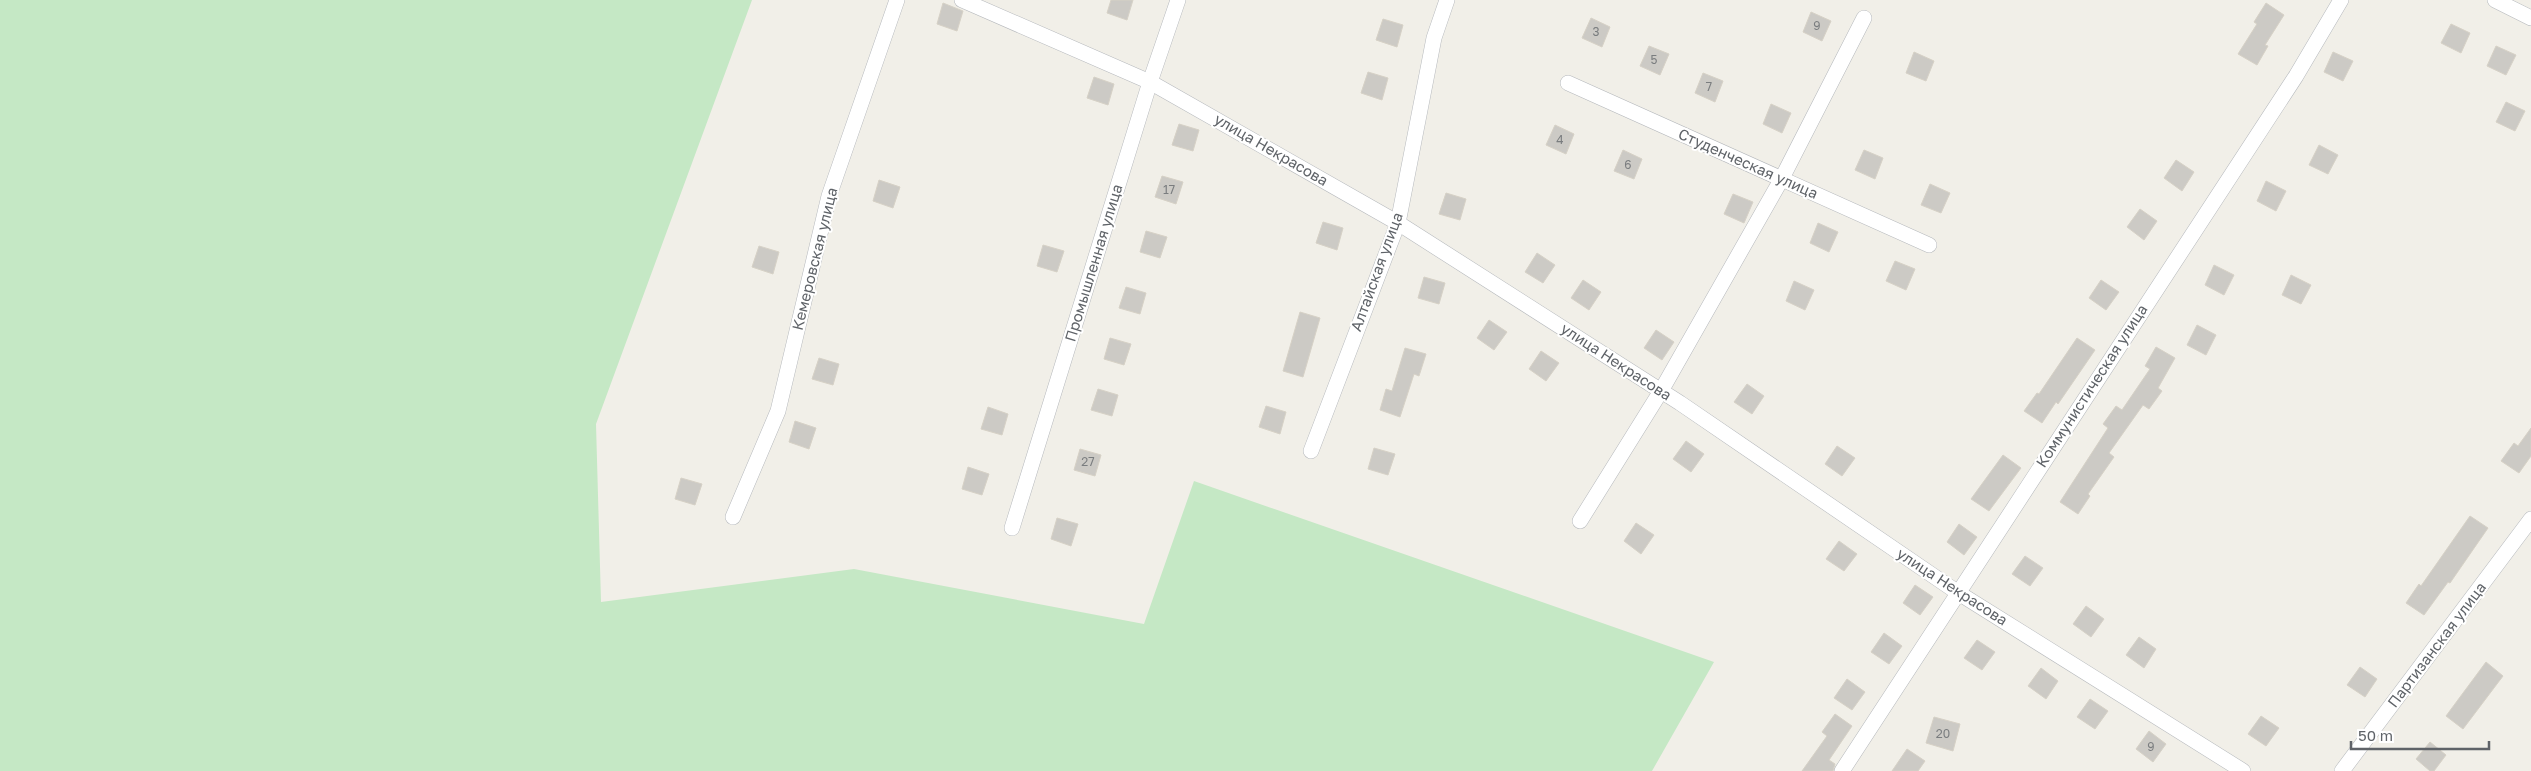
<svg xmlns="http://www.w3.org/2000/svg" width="2531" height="771" font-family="'Golos Text',sans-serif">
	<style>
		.green { fill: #c5e8c5 }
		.building { fill: #cccac5; stroke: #d6d1c6 }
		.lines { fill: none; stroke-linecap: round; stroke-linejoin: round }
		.minor-casing { stroke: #b5b8bc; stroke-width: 16 }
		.minor { stroke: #fff; stroke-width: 15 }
		.labels { text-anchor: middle; stroke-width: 4; stroke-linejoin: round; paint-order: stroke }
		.number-label { font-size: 12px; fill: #7a7d7f }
		.street-label { font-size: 15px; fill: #5f6368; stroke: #fff }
	</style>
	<rect width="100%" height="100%" fill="#f1efe8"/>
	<path class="green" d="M0,0H752L596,424L601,602L854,569L1144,624L1194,481L1714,662L1652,771H0Z"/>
	<g class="building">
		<path d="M1111,0H1133L1127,20L1107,13Z"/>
		<path d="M943,3L963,11L957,31L937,24Z"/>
		<path d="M2266,3L2284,15L2265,45L2268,46L2257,65L2238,54L2257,24L2254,22Z"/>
		<path d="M1811,12L1831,21L1822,41L1803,32Z"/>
		<path d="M1591,18L1610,27L1602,47L1582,38Z"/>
		<path d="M1383,19L1403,25L1397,47L1376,40Z"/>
		<path d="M2451,24L2470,33L2461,53L2441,43Z"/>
		<path d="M1649,46L1669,54L1660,75L1640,66Z"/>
		<path d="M2496,46L2516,55L2506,75L2487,66Z"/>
		<path d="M1914,52L1934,61L1926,81L1906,73Z"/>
		<path d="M2333,52L2353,61L2343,81L2324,72Z"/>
		<path d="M1368,72L1388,78L1382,100L1361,93Z"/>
		<path d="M1703,73L1723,81L1715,102L1695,93Z"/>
		<path d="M1094,77L1114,84L1108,105L1087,98Z"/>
		<path d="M2506,102L2525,111L2515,131L2496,122Z"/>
		<path d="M1771,104L1791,113L1782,133L1763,124Z"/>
		<path d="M1179,124L1199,130L1193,151L1172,145Z"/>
		<path d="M1555,125L1574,134L1566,154L1546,145Z"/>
		<path d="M2319,145L2338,155L2328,174L2309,165Z"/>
		<path d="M1623,150L1642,159L1634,179L1614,171Z"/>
		<path d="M1864,150L1883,158L1875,179L1855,170Z"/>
		<path d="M2176,160L2194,172L2182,191L2164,178Z"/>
		<path d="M1162,176L1183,182L1176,204L1155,197Z"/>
		<path d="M879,180L900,187L893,208L873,201Z"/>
		<path d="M2266,181L2286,191L2276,211L2257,201Z"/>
		<path d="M1930,184L1950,193L1941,213L1921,205Z"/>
		<path d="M1446,193L1466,199L1460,220L1439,214Z"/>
		<path d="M1733,194L1753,202L1744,223L1724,214Z"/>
		<path d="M2140,209L2157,221L2144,240L2127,227Z"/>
		<path d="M1323,222L1343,228L1337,250L1316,243Z"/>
		<path d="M1818,223L1838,232L1829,252L1810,243Z"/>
		<path d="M1146,231L1167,237L1160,258L1140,252Z"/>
		<path d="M1043,245L1064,251L1057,272L1037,266Z"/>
		<path d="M759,246L779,252L773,274L752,267Z"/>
		<path d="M1537,253L1555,265L1543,283L1525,272Z"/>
		<path d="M1895,261L1915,269L1906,290L1886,281Z"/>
		<path d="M2214,265L2234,275L2224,295L2205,285Z"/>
		<path d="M2291,275L2311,285L2301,304L2282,295Z"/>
		<path d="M1424,277L1445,283L1439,304L1418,298Z"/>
		<path d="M1583,280L1601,292L1589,310L1571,298Z"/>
		<path d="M2101,280L2119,292L2106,310L2089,298Z"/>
		<path d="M1794,281L1814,290L1805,310L1786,301Z"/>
		<path d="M1126,287L1146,293L1140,314L1119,308Z"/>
		<path d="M1300,312L1320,318L1303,377L1283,371Z"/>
		<path d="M1489,320L1507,332L1494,350L1477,338Z"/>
		<path d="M2197,325L2216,335L2206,355L2187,345Z"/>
		<path d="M1656,330L1674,342L1662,360L1644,348Z"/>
		<path d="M1110,338L1131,344L1124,365L1104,359Z"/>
		<path d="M2077,338L2095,350L2058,404L2056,402L2042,423L2024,411L2037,393L2039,394Z"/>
		<path d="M2156,347L2175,358L2158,388L2162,391L2149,409L2143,405L2109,453L2114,457L2088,494L2090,496L2078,514L2060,502L2108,428L2103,424L2116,406L2122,410L2150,369L2145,366Z"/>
		<path d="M1405,348L1426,354L1419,376L1414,374L1400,417L1380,410L1386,389L1392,391Z"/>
		<path d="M1541,351L1559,363L1546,381L1529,369Z"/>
		<path d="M819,358L839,364L833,385L812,379Z"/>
		<path d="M1747,384L1764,396L1752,414L1734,402Z"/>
		<path d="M1098,389L1118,395L1112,416L1091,410Z"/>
		<path d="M1266,406L1286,412L1280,434L1259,427Z"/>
		<path d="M988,407L1008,414L1002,435L981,429Z"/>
		<path d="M795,421L816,428L809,449L789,442Z"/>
		<path d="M2531,428V456L2519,473L2501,461L2514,443L2518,446Z"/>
		<path d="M1686,441L1704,454L1691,472L1673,459Z"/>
		<path d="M1837,446L1855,458L1842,476L1825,464Z"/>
		<path d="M1374,448L1395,454L1388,475L1368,469Z"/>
		<path d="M1080,449L1101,455L1095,476L1074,470Z"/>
		<path d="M2003,455L2021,468L1989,511L1971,499Z"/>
		<path d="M968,467L989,474L982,495L962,489Z"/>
		<path d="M681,478L702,484L695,505L675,499Z"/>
		<path d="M2470,516L2488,528L2450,583L2448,582L2424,615L2406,603L2419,584L2421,586Z"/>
		<path d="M1057,518L1078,524L1071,546L1051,539Z"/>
		<path d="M1636,523L1654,535L1641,554L1624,541Z"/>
		<path d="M1959,524L1977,537L1964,555L1947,542Z"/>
		<path d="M1839,541L1857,554L1844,571L1826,559Z"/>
		<path d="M2025,556L2043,568L2030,586L2012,574Z"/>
		<path d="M1915,585L1933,597L1920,615L1903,603Z"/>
		<path d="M2086,606L2104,619L2091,637L2073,624Z"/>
		<path d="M1884,633L1902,646L1889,664L1871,652Z"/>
		<path d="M2139,637L2156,649L2144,668L2126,655Z"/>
		<path d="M1977,640L1995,652L1982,670L1964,658Z"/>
		<path d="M2486,662L2503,676L2463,729L2446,716Z"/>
		<path d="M2360,667L2377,679L2365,697L2347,685Z"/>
		<path d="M2041,668L2058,681L2046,699L2028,686Z"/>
		<path d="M1847,679L1865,692L1852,710L1834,698Z"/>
		<path d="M2090,699L2108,711L2095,729L2077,717Z"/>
		<path d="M1835,714L1852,726L1829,760L1835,764L1833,771H1802L1827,736L1822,732Z"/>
		<path d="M2261,716L2279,728L2266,746L2248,734Z"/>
		<path d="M1934,717L1960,724L1953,751L1926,743Z"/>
		<path d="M2149,731L2166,744L2153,762L2136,749Z"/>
		<path d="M2430,742L2446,755L2434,771H2430L2416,759Z"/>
		<path d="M1907,749L1925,761L1918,771H1892Z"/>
	</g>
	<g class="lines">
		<defs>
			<g id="minor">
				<path d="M962,0L1150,82L1398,223L1680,403L1957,592L2243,771"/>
				<path d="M2495,0L2531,18"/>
				<path d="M1568,83L1929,245"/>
				<path d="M1311,451L1398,223L1434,38L1447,0"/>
				<path d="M733,517L778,411L829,196L897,0"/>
				<path d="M1580,521L1661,391L1781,180L1864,18"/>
				<path d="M1012,528L1150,82L1178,0"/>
				<path d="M1842,771L2296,76L2341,0"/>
				<path d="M2342,771L2531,519"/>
			</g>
		</defs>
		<use href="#minor" class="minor-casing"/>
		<use href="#minor" class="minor"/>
	</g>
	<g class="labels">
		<g class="number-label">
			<text x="1817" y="30">9</text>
			<text x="1596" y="36">3</text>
			<text x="1654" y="64">5</text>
			<text x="1709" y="91">7</text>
			<text x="1560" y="144">4</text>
			<text x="1628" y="169">6</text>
			<text x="1169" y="194">17</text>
			<text x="1088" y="466">27</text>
			<text x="1943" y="738">20</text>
			<text x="2151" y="751">9</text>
		</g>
		<g class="street-label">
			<text transform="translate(1271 150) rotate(30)" y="5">улица Некрасова</text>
			<text transform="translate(1748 164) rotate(24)" y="5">Студенческая улица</text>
			<text transform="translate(815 259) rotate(-76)" y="5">Кемеровская улица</text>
			<text transform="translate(1094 263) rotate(-73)" y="5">Промышленная улица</text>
			<text transform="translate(1377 272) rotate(-70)" y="5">Алтайская улица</text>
			<text transform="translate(1616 362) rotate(33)" y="5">улица Некрасова</text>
			<text transform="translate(2092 386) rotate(-57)" y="5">Коммунистическая улица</text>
			<text transform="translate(1952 587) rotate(33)" y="5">улица Некрасова</text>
			<text transform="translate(2437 645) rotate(-53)" y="5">Партизанская улица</text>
		</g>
	</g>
	<path d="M2351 741v8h138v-8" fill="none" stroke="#5f6368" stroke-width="2.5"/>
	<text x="2358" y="741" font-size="15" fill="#5f6368" stroke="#ffffff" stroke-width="4" paint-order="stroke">50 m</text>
</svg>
